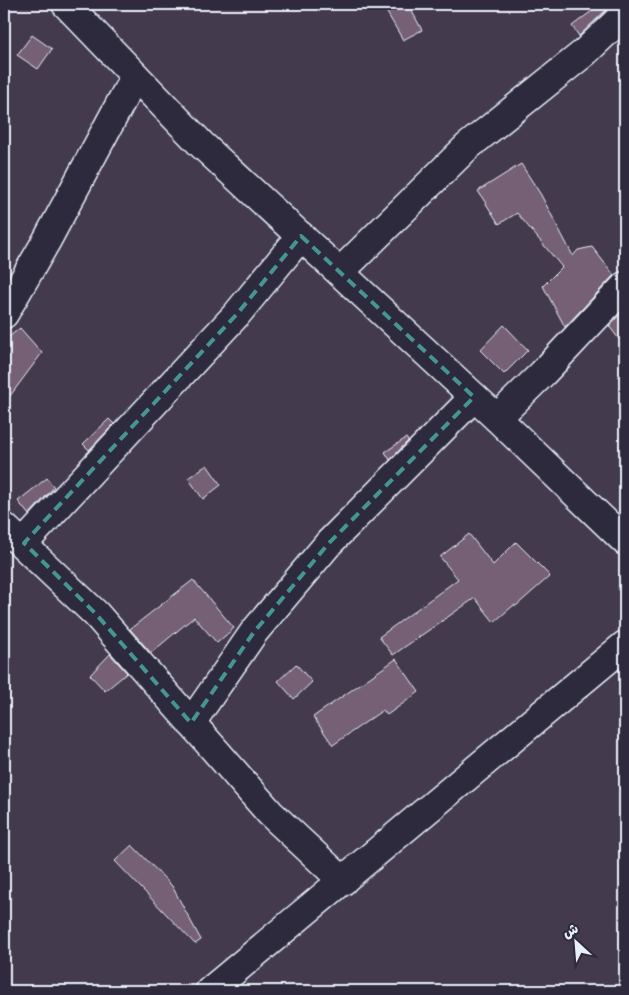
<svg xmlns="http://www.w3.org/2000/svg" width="629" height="995" font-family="'Shantell Sans','Playpen Sans Arabic',sans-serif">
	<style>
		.building { fill: #756076; stroke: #e8f1f8 }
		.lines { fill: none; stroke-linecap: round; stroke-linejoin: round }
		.street-casing { stroke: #e8f1f8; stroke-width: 31 }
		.street { stroke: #2f2a3d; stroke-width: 28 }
		.marked { fill: none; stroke: #459590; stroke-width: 4; stroke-dasharray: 10 6; stroke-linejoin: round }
	</style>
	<rect width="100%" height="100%" fill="#443a4e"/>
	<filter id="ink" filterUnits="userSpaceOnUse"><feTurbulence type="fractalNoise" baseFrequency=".02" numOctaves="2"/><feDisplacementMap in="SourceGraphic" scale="10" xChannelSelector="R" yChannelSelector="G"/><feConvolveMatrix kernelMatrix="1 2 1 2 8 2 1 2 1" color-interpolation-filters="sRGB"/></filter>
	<g filter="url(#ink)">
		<g class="building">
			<path d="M382,4H408L422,30L403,40Z"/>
			<path d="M601,4L607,9L579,36L572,26Z"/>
			<path d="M32,35L52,49L38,69L17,55Z"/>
			<path d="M521,164L541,195L573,256L578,250L592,247L614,275L565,327L543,286L562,267L517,213L499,224L478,191Z"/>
			<path d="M625,309V347L609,326Z"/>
			<path d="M504,325L528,350L504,374L480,350Z"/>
			<path d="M20,328L42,353L4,404V341Z"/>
			<path d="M109,419L114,424L89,450L83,444Z"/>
			<path d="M406,438L408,441L390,460L385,452Z"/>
			<path d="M207,465L221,485L203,499L188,478Z"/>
			<path d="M47,478L54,487L29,515L18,501Z"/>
			<path d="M469,534L493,565L516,542L550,576L516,606L514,605L494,622L475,598L393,655L379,637L458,579L440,557Z"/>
			<path d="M193,580L234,628L217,643L194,617L151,653L130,629Z"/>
			<path d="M110,654L127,673L105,691L90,675Z"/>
			<path d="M396,659L419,692L387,715L383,710L333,745L313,717Z"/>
			<path d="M296,664L312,682L294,699L278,681Z"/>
			<path d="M132,845L172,886L201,940L195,944L115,861Z"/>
		</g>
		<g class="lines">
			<defs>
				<g id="street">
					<path d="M66,4L201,144L497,418L625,541"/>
					<path d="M340,272L467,147L584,53L625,14"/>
					<path d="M4,314L47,240L135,76"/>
					<path d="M497,418L543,373L625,286"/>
					<path d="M4,527L96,614L270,813L343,881"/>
					<path d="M24,543L237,314L301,236"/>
					<path d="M191,723L254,632L329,543L474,397"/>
					<path d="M210,991L625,645"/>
				</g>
			</defs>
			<use href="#street" class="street-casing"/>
			<use href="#street" class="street"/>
		</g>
	</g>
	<path class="marked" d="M301,236L474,397L329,543L254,632L191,723L96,614L24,543L237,314Z"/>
	<rect width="629" height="995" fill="none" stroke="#2f2a3d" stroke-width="20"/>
	<rect x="10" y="10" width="609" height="975" fill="none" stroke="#e8f1f8" stroke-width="2" filter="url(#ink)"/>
	<g transform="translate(576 942) rotate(334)" stroke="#2f2a3d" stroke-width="4" paint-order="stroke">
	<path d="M0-4L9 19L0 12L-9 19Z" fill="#e8f1f8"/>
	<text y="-8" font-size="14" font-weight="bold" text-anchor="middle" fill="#e8f1f8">ش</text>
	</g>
</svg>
